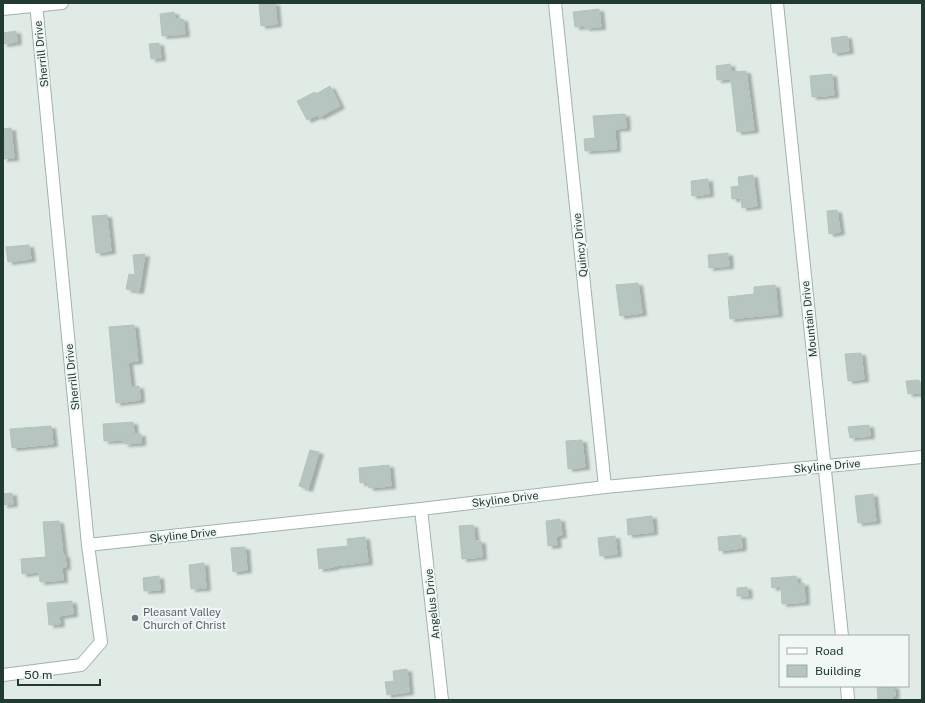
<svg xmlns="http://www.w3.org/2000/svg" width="925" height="703" font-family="'Public Sans',sans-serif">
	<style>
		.building { fill: #b6c5bf; stroke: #b3c4bd; filter: url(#shadow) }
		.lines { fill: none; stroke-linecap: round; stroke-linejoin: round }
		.minor-casing { stroke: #a3b2ad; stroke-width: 14 }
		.minor { stroke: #fff; stroke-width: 12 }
		.worship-dot { fill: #6b7280; stroke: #f1f7f4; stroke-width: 1.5 }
		.labels { text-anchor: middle; stroke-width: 4; stroke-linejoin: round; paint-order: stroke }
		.street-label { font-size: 11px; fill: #223a34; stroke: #f1f7f4 }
		.worship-label { font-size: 11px; fill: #5b616d; stroke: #f1f7f4; text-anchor: start }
	</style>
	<defs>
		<filter id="shadow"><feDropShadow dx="4.5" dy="2.5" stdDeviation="1" flood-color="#0004"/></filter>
	</defs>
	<rect width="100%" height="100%" fill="#e0ebe6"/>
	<g class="building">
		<path d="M259,3H275L277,24L261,26Z"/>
		<path d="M599,9L601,27L585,28V26L575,27L573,12Z"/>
		<path d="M174,12L175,19H183L185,34L162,36L160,14Z"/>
		<path d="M16,31L17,42L3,44V33Z"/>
		<path d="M847,36L849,51L833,53L831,38Z"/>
		<path d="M159,43L161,58L151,59L149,44Z"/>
		<path d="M730,64L731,72L746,71L754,130L737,132L731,79L717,80L716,66Z"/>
		<path d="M832,74L834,95L812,97L810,76Z"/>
		<path d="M330,86L340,106L319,117L318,115L307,120L297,101L315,92L316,94Z"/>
		<path d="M625,114L626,128L615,129L616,149L585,151L584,139L595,138L593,116Z"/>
		<path d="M11,128L14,158L3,159V129Z"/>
		<path d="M753,175L757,206L742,208L741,198L732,199L731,187L739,186L738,177Z"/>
		<path d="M708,179L709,194L692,196L691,181Z"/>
		<path d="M837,210L840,232L829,234L827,211Z"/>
		<path d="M107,215L111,251L96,253L92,216Z"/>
		<path d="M29,245L31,259L8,262L6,247Z"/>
		<path d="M728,253L729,266L709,268L708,255Z"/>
		<path d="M145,254L139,291L126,289L129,274L135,275L133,255Z"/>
		<path d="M638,283L642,313L620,316L616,285Z"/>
		<path d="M775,285L778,314L730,319L728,297L754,294V287Z"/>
		<path d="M134,325L138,361L128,362L131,387L139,386L140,400L116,403L109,327Z"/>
		<path d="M861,353L864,379L848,381L845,354Z"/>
		<path d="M919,380L921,393L908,394L906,381Z"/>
		<path d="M133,422L134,434H141V443L124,444V440L104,441L103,424Z"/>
		<path d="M869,425L870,436L850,438L848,427Z"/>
		<path d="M51,426L53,444L12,448L10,429Z"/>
		<path d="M582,440L585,467L568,469L566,441Z"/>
		<path d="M310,450L319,452L308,489L299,486Z"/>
		<path d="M389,465L391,486L369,488L368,482L360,483L359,468Z"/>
		<path d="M12,493L13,504L3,505V494Z"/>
		<path d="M873,494L876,521L858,523L855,496Z"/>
		<path d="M652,516L653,532L628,535L627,519Z"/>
		<path d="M560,519L562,535L556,536L557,545L548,546L546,521Z"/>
		<path d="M59,521L63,555H65L66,567H62L63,580L40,582L39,572L22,574L21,559L46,557L43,522Z"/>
		<path d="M473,525L475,541H481L482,557L462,559L459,526Z"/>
		<path d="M741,535L742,548L719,551L718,537Z"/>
		<path d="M615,536L617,554L600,556L598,538Z"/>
		<path d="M365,537L368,562L334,566V567L319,569L317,549L348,546L347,539Z"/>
		<path d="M245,547L247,570L233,572L231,548Z"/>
		<path d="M204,563L206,588L191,589L189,565Z"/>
		<path d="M159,576L160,590L144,591L143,578Z"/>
		<path d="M796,576L797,584L804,583L805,602L782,604L781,586L772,588L771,578Z"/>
		<path d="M747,587L748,596H737V588Z"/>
		<path d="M72,601L73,614L59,616L60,624L49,625L47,603Z"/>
		<path d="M407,669L409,692L387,695L385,682L394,681L393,671Z"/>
		<path d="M877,686H894L895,696H892L893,700H878Z"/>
	</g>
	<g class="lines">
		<defs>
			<g id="minor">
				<path d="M555,3L605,487"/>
				<path d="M777,3L842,636"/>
				<path d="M3,9L62,3"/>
				<path d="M421,509L442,700"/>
				<path d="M88,545L421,509L605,487L922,457"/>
				<path d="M3,675L81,665L101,642L88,545L36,3"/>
				<path d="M847,686L848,700"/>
			</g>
		</defs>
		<use href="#minor" class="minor-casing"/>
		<use href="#minor" class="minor"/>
	</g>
	<circle class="worship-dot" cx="135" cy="618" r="4"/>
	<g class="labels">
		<g class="street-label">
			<text transform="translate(41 54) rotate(-96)" y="4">Sherrill Drive</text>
			<text transform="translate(580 245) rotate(-96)" y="4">Quincy Drive</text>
			<text transform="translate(809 319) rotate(-96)" y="4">Mountain Drive</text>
			<text transform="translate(72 377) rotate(-96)" y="4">Sherrill Drive</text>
			<text transform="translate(827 466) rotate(-5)" y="4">Skyline Drive</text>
			<text transform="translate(505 499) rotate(-7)" y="4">Skyline Drive</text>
			<text transform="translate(183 535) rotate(-6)" y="4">Skyline Drive</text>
			<text transform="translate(432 604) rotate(-96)" y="4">Angelus Drive</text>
		</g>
		<g class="worship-label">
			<text x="143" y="616">Pleasant Valley<tspan x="143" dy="13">Church of Christ</tspan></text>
		</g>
	</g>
	<rect width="925" height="703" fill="none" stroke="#223a34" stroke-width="8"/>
	<rect x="779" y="635" width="130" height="52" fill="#f1f7f4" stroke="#9eaba7"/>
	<rect x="787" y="648" width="20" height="6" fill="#ffffff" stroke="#9eaba7"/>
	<text x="815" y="655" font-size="12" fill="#223a34">Road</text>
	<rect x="787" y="665" width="20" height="12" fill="#b6c5bf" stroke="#9eaba7"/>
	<text x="815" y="675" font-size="12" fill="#223a34">Building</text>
	<path d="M18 679v6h82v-6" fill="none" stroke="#223a34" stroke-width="2"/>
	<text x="24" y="679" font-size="12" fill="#223a34" stroke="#f1f7f4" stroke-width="3" paint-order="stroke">50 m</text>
</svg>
